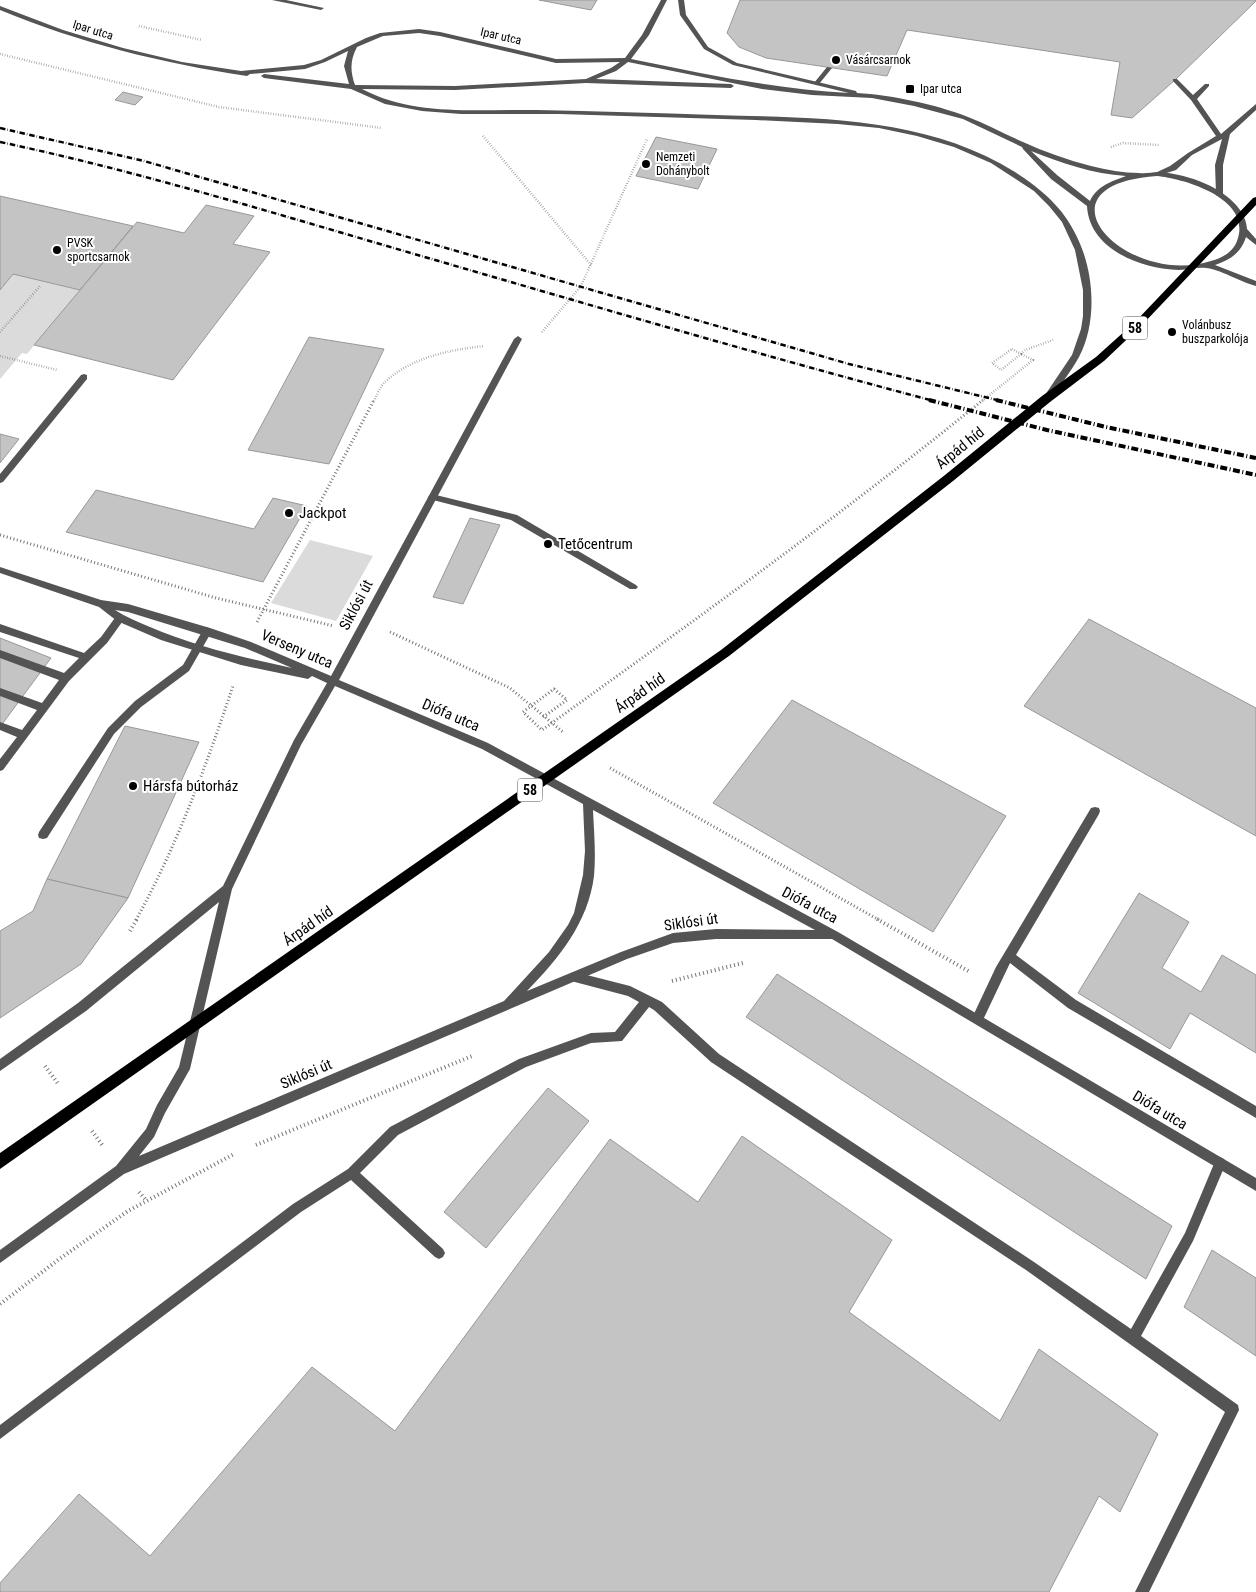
<svg xmlns="http://www.w3.org/2000/svg" width="1256" height="1592" font-family="'Roboto Condensed',sans-serif">
	<style>
		.green { fill: #dbdbdb }
		.building { fill: #c4c4c4; stroke: #989898 }
		.lines { fill: none; stroke-linecap: round; stroke-linejoin: round }
		.path-far2 { stroke: #767676; stroke-width: 2.5; stroke-dasharray: 0.5 2; stroke-linecap: butt }
		.path-far1 { stroke: #767676; stroke-width: 3; stroke-dasharray: 1 2.5; stroke-linecap: butt }
		.path { stroke: #767676; stroke-width: 4; stroke-dasharray: 1 3; stroke-linecap: butt }
		.service { fill: #545454; fill-rule: evenodd }
		.minor { fill: #545454; fill-rule: evenodd }
		.tertiary { fill: #545454; fill-rule: evenodd }
		.primary { fill: #000; fill-rule: evenodd }
		.rail-far1 { stroke: #000; stroke-width: 2.5; stroke-dasharray: 5.5 2 0.5 2; stroke-linecap: butt }
		.rail { stroke: #000; stroke-width: 4; stroke-dasharray: 7 2.5 1 2.5; stroke-linecap: butt }
		.poi-dot { fill: #000; stroke: #fff; stroke-width: 2 }
		.labels { text-anchor: middle; stroke-width: 4; stroke-linejoin: round; paint-order: stroke }
		.far-street-label { font-size: 12px; fill: #000; stroke: #fff }
		.far-poi-label { font-size: 12px; fill: #000; stroke: #fff; text-anchor: start }
		.shield { fill: #fff; stroke: #4c4c4c; stroke-width: 1 }
		.shield-label { font-size: 14px; font-weight: bold; fill: #000 }
		.street-label { font-size: 15px; fill: #000; stroke: #fff }
		.poi-label { font-size: 15px; fill: #000; stroke: #fff; text-anchor: start }
	</style>
	<rect width="100%" height="100%" fill="#fff"/>
	<g class="green">
		<path d="M13,274L80,290L27,354L22,353L0,379V290Z"/>
		<path d="M310,540L373,556L336,621L271,603Z"/>
	</g>
	<g class="building">
		<path d="M539,0H597L591,10Z"/>
		<path d="M740,0H1256V1L1175,80L1132,118L1111,115L1120,62L907,30L887,76L766,58L739,47L727,33Z"/>
		<path d="M123,92L143,97L135,105L115,100Z"/>
		<path d="M656,137L717,149L698,189L636,176Z"/>
		<path d="M0,196L133,226L80,290L13,274L0,290Z"/>
		<path d="M206,205L254,216L233,244L270,252L173,380L34,345L137,222L184,233Z"/>
		<path d="M309,337L384,349L329,464L248,450Z"/>
		<path d="M0,434L19,439L0,463Z"/>
		<path d="M96,490L254,529L273,498L307,506L263,582L66,532Z"/>
		<path d="M470,518L500,525L463,604L433,597Z"/>
		<path d="M1089,619L1256,708V836L1024,706Z"/>
		<path d="M0,638L51,658L0,727Z"/>
		<path d="M792,700L1006,816L933,932L713,803Z"/>
		<path d="M125,726L199,742L128,898L47,879Z"/>
		<path d="M47,879L128,898L81,964L0,1018V931L33,911Z"/>
		<path d="M1139,893L1189,922L1162,968L1201,992L1222,955L1256,975V1053L1190,1013L1170,1049L1078,993Z"/>
		<path d="M777,974L1172,1226L1146,1279L746,1017Z"/>
		<path d="M548,1088L589,1121L486,1248L444,1212Z"/>
		<path d="M742,1136L892,1240L849,1312L1000,1421L1039,1349L1158,1434L1120,1512L1099,1496L1049,1592H0V1583L79,1494L150,1556L312,1367L395,1431L610,1139L698,1202Z"/>
		<path d="M1212,1250L1256,1278V1356L1184,1307Z"/>
	</g>
	<g class="lines">
		<g class="path-far2">
			<path d="M139,26L202,40"/>
			<path d="M0,54L219,107L382,128"/>
			<path d="M483,136L592,266"/>
			<path d="M1111,147L1123,143L1159,145"/>
			<path d="M0,332L41,285"/>
			<path d="M542,332L581,286L647,139"/>
			<path d="M1012,349L1021,354L1001,370L992,363Z"/>
			<path d="M1021,354L1025,350L1053,340"/>
			<path d="M0,356L57,370"/>
			<path d="M374,401C377,395 380,386 386,381C413,357 449,350 484,346"/>
			<path d="M982,401L1033,360L1021,354"/>
		</g>
		<g class="path-far1">
			<path d="M0,535L216,598L334,626"/>
			<path d="M257,622L374,400"/>
			<path d="M390,632L510,688L563,732"/>
			<path d="M543,717L567,700L554,689L523,712L542,730C691,623 840,516 983,400"/>
			<path d="M610,768L879,920"/>
			<path d="M136,920C177,846 206,766 233,686"/>
		</g>
		<g class="path">
			<path d="M877,919L970,972"/>
			<path d="M130,931L137,919"/>
			<path d="M672,981L743,963"/>
			<path d="M45,1066L59,1085"/>
			<path d="M92,1131L103,1146"/>
			<path d="M256,1145L472,1056"/>
			<path d="M139,1192L147,1201"/>
			<path d="M0,1304L58,1260L128,1211L234,1154"/>
		</g>
		<g class="service">
			<path d="M272,0H286L324,8L321,10Z"/>
			<path d="M827,67L832,68L819,84H815L814,83Z"/>
			<path d="M1173,79H1177L1193,95L1205,84H1209V86L1197,99L1221,134L1256,104V110L1230,134L1223,165V196H1217L1216,194L1215,165L1222,139L1192,155L1176,170L1157,176L1153,174L1170,166L1188,153L1216,136L1191,100L1173,81Z"/>
			<path d="M84,374L87,375V379L3,482L0,483V474L81,375Z"/>
			<path d="M432,494L517,515L636,585L638,587L636,589H630L511,520L429,499L428,497Z"/>
			<path d="M120,614L125,618L107,643L69,681L3,770L0,771V759L17,737L0,730V722L22,730L37,710L0,696V688L42,703L59,680L0,658V650L64,673L79,658L0,632V624L84,653L101,637L117,615Z"/>
			<path d="M207,627L212,631L189,671L141,707L114,734L47,838L43,839L39,838L38,835L39,832L108,728L135,701L183,665L204,628Z"/>
			<path d="M1095,807L1099,808L1100,811L1099,814L1016,955L1076,1000L1256,1106V1118L1068,1008L1010,963L982,1022L978,1023L974,1022L972,1018L996,967L1091,808Z"/>
			<path d="M575,972L630,986L662,1002L719,1054L1034,1262L1131,1329L1185,1233L1216,1159L1220,1157L1224,1159L1226,1163L1193,1241L1141,1336L1238,1405L1239,1410L1149,1592H1135L1225,1412L1026,1270L711,1062L654,1010L649,1007L622,1041L591,1043L526,1067L398,1135L360,1173L443,1249L445,1253L443,1257L439,1259L435,1257L351,1180L301,1212L0,1439V1425L293,1204L348,1169L390,1127L519,1059L591,1033L615,1032L639,1002L628,996L571,981L570,977L571,973Z"/>
		</g>
		<path class="minor" d="M518,336L522,339L339,680L488,743L838,932L1256,1178V1191L832,939H716L673,943L627,959L124,1174L0,1263V1250L116,1166L146,1129L157,1105L179,1067L219,902L86,1011L0,1071V1059L78,1003L223,886L294,740L327,683L312,676L308,679L241,665L161,640L117,621L99,607L0,573V567L101,600L128,604L210,628L251,642L331,676L514,339ZM115,610L128,612L245,648L292,668C244,658 195,646 150,627C138,622 126,617 115,610ZM335,686L482,749L583,804L585,851L583,875L574,913L568,925L549,952L504,1001L139,1156L154,1137L165,1113L190,1069L232,889L301,745ZM593,810L815,930L716,929L673,933L621,952L527,991C559,958 588,923 594,876C596,854 594,832 593,810Z"/>
		<path class="tertiary" d="M661,0H667L649,35L631,59C704,74 774,89 849,93L733,65L704,49L680,15L678,0H684L686,15L708,47L737,63L856,91L857,93C891,95 935,104 968,117C987,124 1004,134 1023,142C1045,152 1068,160 1091,166C1107,170 1123,173 1139,173C1146,174 1152,172 1158,172C1174,173 1191,177 1206,184C1224,192 1246,208 1247,229L1256,239V245L1246,237C1241,253 1230,260 1215,265L1256,281V286C1243,283 1217,268 1206,268C1197,267 1188,270 1179,270C1141,269 1089,249 1087,206L1051,179L1023,149L1022,147L963,119L914,106L872,98L812,95L762,89L628,62L616,71L596,79L731,84L734,86L731,88L586,83L455,90L362,89C415,117 479,109 537,110C596,111 656,113 715,115C817,118 925,116 1015,172C1040,188 1063,207 1076,235C1094,270 1098,321 1079,357C1071,372 1059,386 1050,400L1047,401L1043,398L1072,355L1081,329L1083,316V290L1075,250L1062,222L1049,206L1034,191L991,163L954,147L917,136L879,128L838,124L756,120L559,114H461L422,111L385,104L351,89L264,78L261,76L264,74L349,84L344,66L348,51L325,62L305,69L250,74L247,76C161,63 80,43 0,10V6L63,30L123,48L182,62L241,71L304,65L321,60L366,38L380,33L419,29L440,32L556,59L625,58L642,35ZM419,33L440,36L556,63L620,62L611,68L586,79L455,86L355,85C350,71 350,60 357,47L383,36ZM1031,151C1062,163 1093,174 1126,176C1112,181 1097,186 1090,201L1057,175ZM1157,176C1186,179 1253,199 1237,241C1233,252 1222,258 1211,261C1126,288 1028,185 1157,176Z"/>
		<path class="primary" d="M1256,197V205L1142,325L1104,361L1050,402L953,481L729,656L0,1169V1153L721,650L945,475L1042,396L1096,357L1136,321L1253,198Z"/>
		<g class="rail-far1">
			<path d="M0,128L144,161L849,364L1001,401"/>
			<path d="M0,142C137,171 270,212 404,251C580,302 756,354 934,401"/>
		</g>
		<g class="rail">
			<path d="M929,400L1047,430L1256,475"/>
			<path d="M996,400L1106,427L1256,458"/>
		</g>
	</g>
	<g class="poi-dot">
		<circle cx="836" cy="60" r="5"/>
		<rect x="905" y="84" width="10" height="10" rx="2.5"/>
		<circle cx="646" cy="164" r="5"/>
		<circle cx="57" cy="250" r="5"/>
		<circle cx="1172" cy="332" r="5"/>
		<circle cx="289" cy="513" r="5"/>
		<circle cx="548" cy="544" r="5"/>
		<circle cx="133" cy="786" r="5"/>
	</g>
	<g class="labels">
		<g class="far-street-label">
			<text transform="translate(93 30) rotate(17)" y="4">Ipar utca</text>
			<text transform="translate(501 36) rotate(13)" y="4">Ipar utca</text>
		</g>
		<g class="far-poi-label">
			<text x="846" y="64">Vásárcsarnok</text>
			<text x="920" y="93">Ipar utca</text>
			<text x="656" y="161">Nemzeti<tspan x="656" dy="14">Dohánybolt</tspan></text>
			<text x="67" y="247">PVSK<tspan x="67" dy="14">sportcsarnok</tspan></text>
			<text x="1182" y="329">Volánbusz<tspan x="1182" dy="14">buszparkolója</tspan></text>
		</g>
		<g class="shield">
			<rect x="1122.5" y="316.5" width="25" height="23" rx="4"/>
			<rect x="517.5" y="778.5" width="25" height="23" rx="4"/>
		</g>
		<g class="shield-label">
			<text x="1135" y="333">58</text>
			<text x="530" y="795">58</text>
		</g>
		<g class="street-label">
			<text transform="translate(960 448) rotate(-39)" y="5">Árpád híd</text>
			<text transform="translate(356 605) rotate(-62)" y="5">Siklósi út</text>
			<text transform="translate(297 649) rotate(23)" y="5">Verseny utca</text>
			<text transform="translate(640 693) rotate(-35)" y="5">Árpád híd</text>
			<text transform="translate(451 715) rotate(23)" y="5">Diófa utca</text>
			<text transform="translate(810 905) rotate(28)" y="5">Diófa utca</text>
			<text transform="translate(691 922) rotate(-8)" y="5">Siklósi út</text>
			<text transform="translate(308 926) rotate(-35)" y="5">Árpád híd</text>
			<text transform="translate(306 1074) rotate(-23)" y="5">Siklósi út</text>
			<text transform="translate(1160 1110) rotate(31)" y="5">Diófa utca</text>
		</g>
		<g class="poi-label">
			<text x="299" y="518">Jackpot</text>
			<text x="558" y="549">Tetőcentrum</text>
			<text x="143" y="791">Hársfa bútorház</text>
		</g>
	</g>
</svg>
